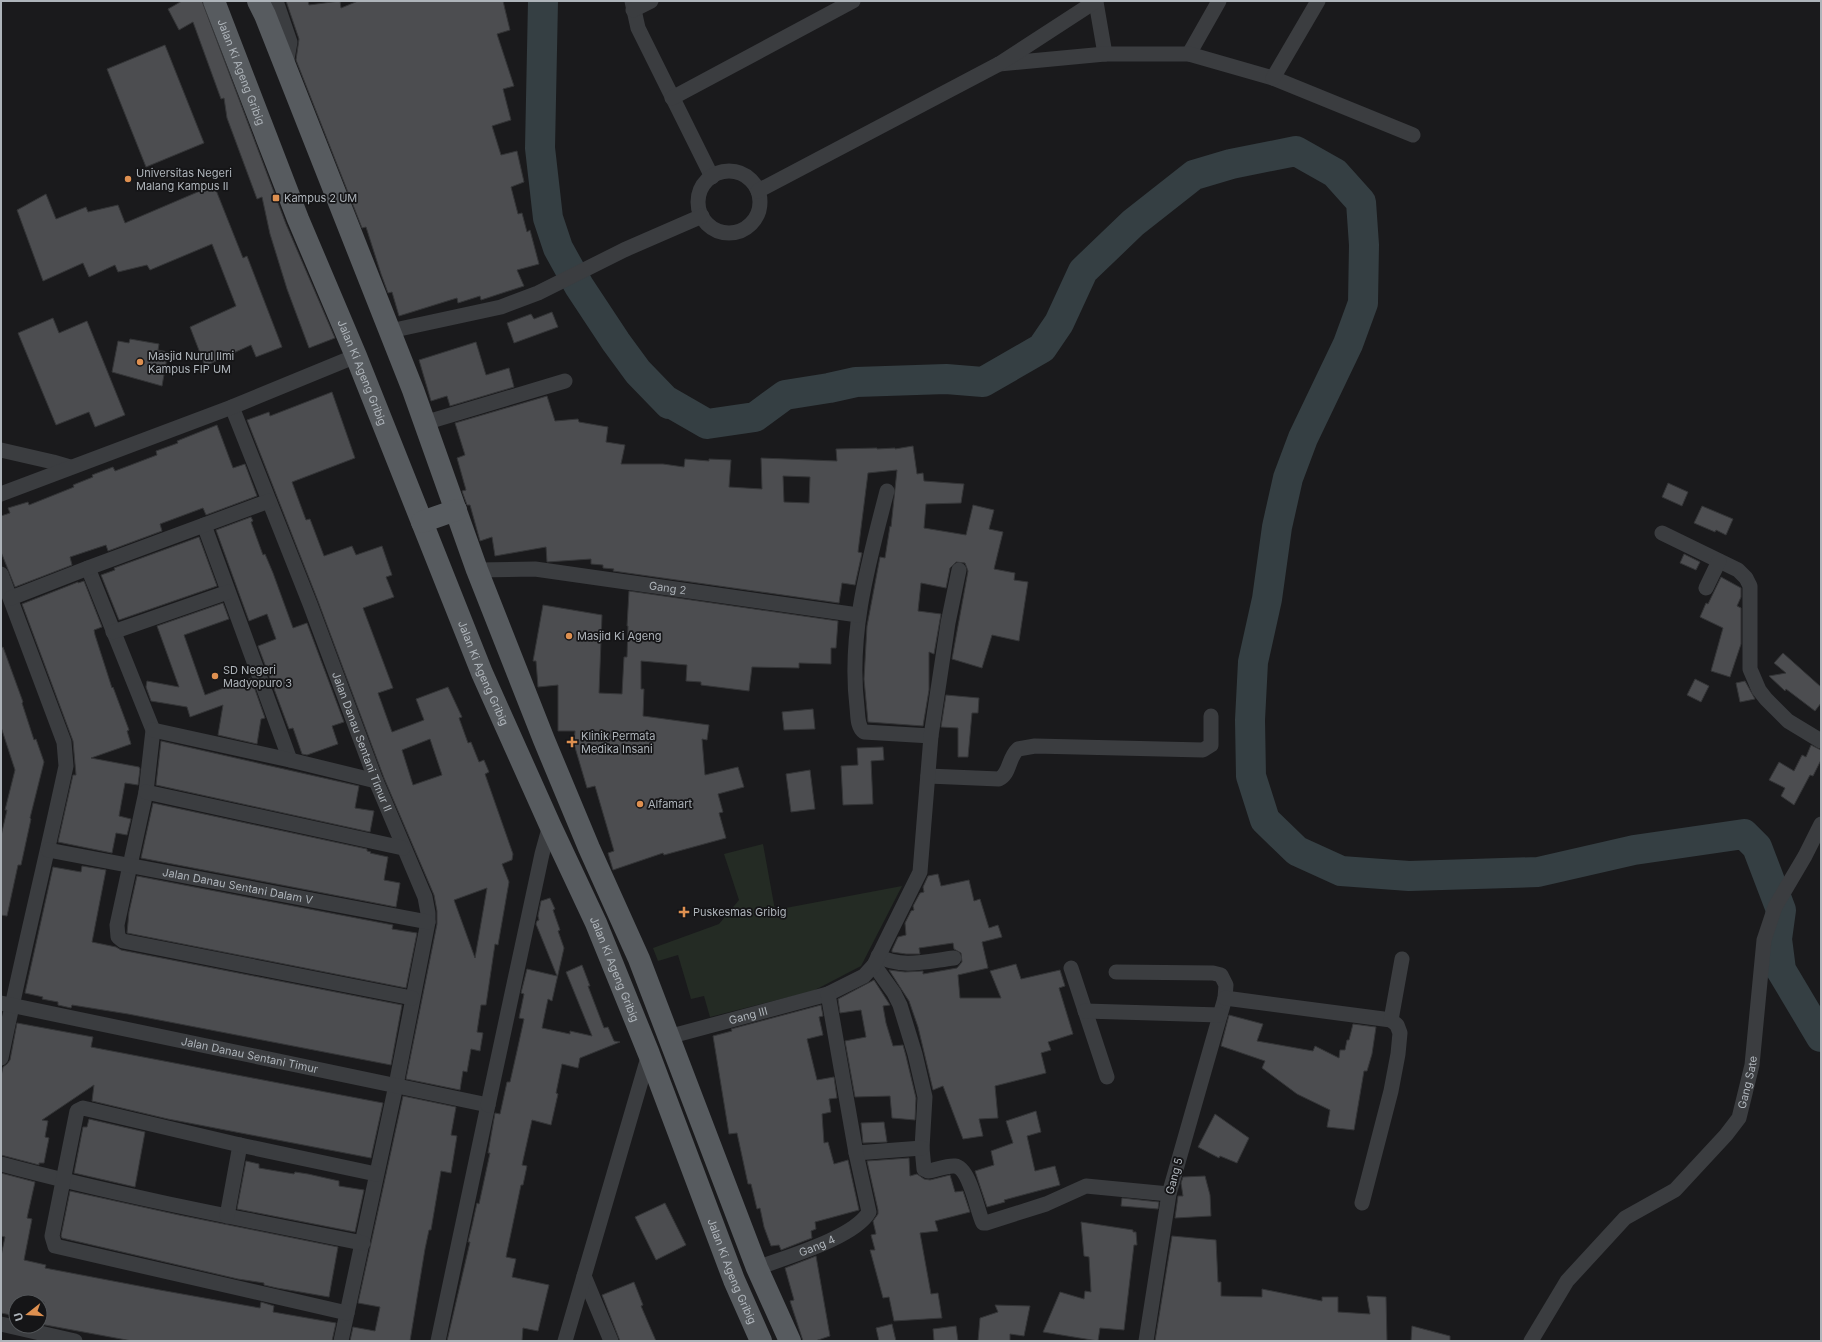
<svg xmlns="http://www.w3.org/2000/svg" width="1822" height="1342" font-family="Inter,sans-serif">
	<style>
		.green { fill: #242b24 }
		.lines { fill: none; stroke-linecap: round; stroke-linejoin: round }
		.river { stroke: #353f43; stroke-width: 30 }
		.building { fill: #4c4d50; stroke: #343537; fill-rule: evenodd }
		.minor { stroke: #3b3d40; stroke-width: 15 }
		.primary { stroke: #575b5f; stroke-width: 22 }
		.poi-dot { fill: #de9050; stroke: #151517; stroke-width: 1.5 }
		.labels { text-anchor: middle; stroke-width: 3.5; stroke-linejoin: round; paint-order: stroke }
		.street-label { font-size: 11px; fill: #aeb4ba; stroke: #151517 }
		.poi-label { font-size: 11px; fill: #aeb4ba; stroke: #151517; text-anchor: start }
	</style>
	<rect width="100%" height="100%" fill="#1a1a1c"/>
	<path class="green" d="M763,844L775,910L902,886L861,966L813,991L710,1017L704,996L691,999L678,955L658,961L653,948L719,924L739,900L724,854Z"/>
	<g class="lines">
		<path class="river" d="M543,1L540,148L548,218L558,248L579,286L616,342L638,372L669,404L667,401L707,424L755,417L785,395L829,388L856,382L946,379L983,382L1042,348L1059,323L1083,271L1133,223L1194,175L1231,164L1296,151L1335,173L1361,202L1364,245L1363,303L1348,344L1303,438L1288,478L1277,527L1267,599L1253,662L1250,720L1251,776L1265,820L1297,851L1341,871L1409,876L1538,872L1634,850L1744,834L1757,847L1781,910L1777,939L1781,970L1821,1037"/>
	</g>
	<g class="building">
		<path d="M182,1H202L286,224L335,338L309,348L287,289L270,234L262,197L257,199L227,118L224,98L221,99L193,22L179,30L168,9Z"/>
		<path d="M286,1H308L309,5L340,1L341,8L358,1H503L510,30L497,34L514,86L503,89L511,120L492,126L501,155L517,151L524,182L511,187L518,214L522,213L527,232L530,230L539,264L517,270L524,286L481,300L480,296L458,303L457,298L399,316L392,292L388,293L381,274L366,227L362,228L296,60L299,39Z"/>
		<path d="M165,45L204,143L146,167L107,69Z"/>
		<path d="M214,185L243,258L247,256L282,347L256,357L251,345L205,366L190,327L236,306L212,244L150,270L147,265L118,272L115,265L89,277L83,263L43,281L17,210L46,194L56,219L86,207L88,212L118,205L125,223Z"/>
		<path d="M552,312L558,327L514,343L507,323L531,314L534,319Z"/>
		<path d="M53,318L59,333L87,321L125,415L95,427L89,412L56,425L18,333Z"/>
		<path d="M130,339L159,344L158,350L168,352L162,386L112,372L118,341L129,343Z"/>
		<path d="M476,342L486,375L509,368L514,387L450,406L447,396L431,401L419,360Z"/>
		<path d="M332,392L355,458L292,482L306,520L310,519L324,556L352,546L356,555L382,546L392,575L386,577L394,597L363,608L393,688L378,693L392,732L424,720L416,699L448,687L462,717L459,718L468,743L471,742L479,762L484,760L489,772L485,774L513,854L512,860L502,864L509,882L498,945L495,944L486,1005H481L477,1032L483,1033L480,1051L471,1049L467,1072L463,1071L460,1090L406,1079L437,924V911L434,895L384,778L318,601L247,420L269,412L270,416ZM430,739L442,775L413,785L402,750ZM487,888L475,958L454,900Z"/>
		<path d="M547,396L555,421L578,419L579,422L608,427L606,442L625,445L621,464H663L684,467L685,459L709,461V459L731,460L729,487L762,489L761,458L837,461L836,449L877,448V449L895,448V449L913,446L917,474L923,473L924,481L964,484L961,503L926,504L924,528L966,535L973,505L994,510L989,529L1003,532L994,569L1015,573L1014,580L1028,582L1019,641L992,635L982,668L952,659L968,571L965,563L956,562L950,568L946,588L921,583L918,611L941,614L934,654L929,652V690L923,726L868,722L864,679L867,626L880,557L885,558L890,526L891,527L897,470L868,473L858,552L862,553L855,585L842,583L839,603L613,571L614,569L603,568V565L591,564V559L547,562L546,547L495,556L492,537L480,541L470,505H467L462,491L466,490L457,458L465,455L455,423ZM783,476L810,477L809,503L784,502Z"/>
		<path d="M217,425L233,468L245,464L257,496L206,515L203,508L160,524L162,531L108,551L106,545L70,557L72,565L15,587L1,552V516L10,513L8,508L28,502L29,505L74,487L73,485L93,477L92,475L113,467L115,471L157,455L156,451L178,443L177,441Z"/>
		<path d="M1668,483L1688,492L1682,506L1662,497Z"/>
		<path d="M1702,506L1733,519L1726,535L1716,530L1715,532L1694,523Z"/>
		<path d="M251,517L253,521L251,522L263,555L265,554L273,573L293,628L307,623L344,722L332,726L338,744L307,755L302,754L293,728L289,729L258,646L276,639L267,614L249,621L216,530Z"/>
		<path d="M199,537L217,586L119,620L101,575L115,570L114,568Z"/>
		<path d="M1684,554L1700,562L1696,570L1680,563Z"/>
		<path d="M1721,577L1741,588V597L1737,606L1741,608V644L1730,677L1711,671L1723,628L1700,617L1706,603L1708,604Z"/>
		<path d="M84,581L102,627L94,630L95,635L112,688L113,687L129,730L127,731L131,744L91,758L139,767L140,769L138,785L125,783L119,816L131,819L127,835L116,833L112,853L58,842L73,775H76L73,741L22,604L78,582V583Z"/>
		<path d="M629,591L838,621L836,648H831V664L799,663V668L752,667L749,691L701,685V682L686,681L687,665L641,661V689H644L643,716L709,725L707,740L702,739L705,775L738,767L744,787L718,794L723,812L719,813L726,838L664,855L663,853L613,870L608,853L614,851L595,786L587,788L574,744L575,731H558V685L538,687L536,661H533L543,605L602,615L599,693L622,694L624,657H627L628,626H627Z"/>
		<path d="M223,603L229,619L184,635L205,695L251,678L265,718L261,719L257,744L218,735L223,705L190,717L187,707L151,701L146,687L147,681L179,687L157,626Z"/>
		<path d="M3,647L23,702L22,703L34,740L36,739L44,762L30,818L31,819L21,865H18L7,916L1,915V836L7,810H5L15,770L1,727V648Z"/>
		<path d="M1783,653L1821,687V703L1815,711L1786,689L1785,691L1769,676L1786,673L1774,663Z"/>
		<path d="M1695,679L1709,686L1701,702L1687,695Z"/>
		<path d="M1745,681L1755,699L1740,702L1736,683Z"/>
		<path d="M946,695L979,698L978,713H972L968,757H958V728L941,727Z"/>
		<path d="M813,709L815,729L784,730L782,712Z"/>
		<path d="M161,741L359,786L355,808L374,811L370,832L156,785Z"/>
		<path d="M1811,745L1821,750V760L1813,776L1810,775L1794,805L1781,796L1785,788L1769,780L1779,762L1794,771L1802,755L1806,757Z"/>
		<path d="M883,747L884,760L871,761L873,804L843,805L841,766L858,765L857,748Z"/>
		<path d="M810,770L815,809L791,812L786,774Z"/>
		<path d="M153,803L367,849V851L371,852L370,853L388,857L384,880L400,883L396,907L141,858Z"/>
		<path d="M82,866L106,870L92,942L116,947L121,950L402,1005L391,1065L128,1014L72,1005L71,1008L58,1005V1002L42,999L43,997L25,993L53,867L81,872Z"/>
		<path d="M938,874L941,886L969,880L974,901L980,899L989,928L998,925L1002,937L982,942L988,968L958,975L960,998H1001L990,971L1016,964L1021,979L1060,970L1065,986L1059,988L1073,1034L1048,1042L1051,1050L1041,1053L1046,1073L995,1086L998,1118L979,1119L983,1136L963,1139L943,1086L933,1090L918,1027L909,1001L889,970L905,972L923,971V974L957,968L962,962L961,953L954,949L953,943L919,948L920,954H906L892,952V950L898,937L906,935L905,923L911,911L914,910L913,906L920,893L924,892L923,887L928,876Z"/>
		<path d="M137,876L393,925L392,929L417,933L406,988L127,933L129,912Z"/>
		<path d="M550,898L555,909L553,910L560,930L558,931L564,948L552,1001L548,999L542,1028L570,1034V1031L592,1036L566,972L582,965L590,986H588L604,1028L608,1027L614,1041L620,1042L580,1058L578,1068L562,1064L556,1093L558,1094L551,1125L532,1120L522,1165L527,1166L523,1185H521L506,1257L516,1259L512,1277L549,1285L538,1331L523,1328L522,1341H447L470,1242H468L472,1226L477,1203L479,1204L490,1153H488L495,1113L500,1114L507,1082H510L517,1051L524,1019L519,1018L524,994L521,993L527,969L557,976L536,924L537,921L539,920L538,916L541,901Z"/>
		<path d="M874,980L890,1005L883,1006L886,1023L893,1046L903,1045L906,1056L916,1098L915,1120L892,1118L890,1096L855,1097L845,1041L866,1037L861,1010L840,1013L838,999Z"/>
		<path d="M821,1005L823,1016L819,1017L823,1035L807,1039L817,1080L834,1077L837,1098L829,1099L831,1112L822,1114L824,1143L828,1142L834,1164L848,1160L859,1210L815,1222L816,1229L811,1231L812,1238L781,1250L779,1245L771,1246L764,1227L760,1208L757,1209L751,1184H748L737,1133L729,1134L713,1036L732,1031L731,1029Z"/>
		<path d="M1229,1015L1263,1024L1257,1041L1313,1051L1315,1046L1339,1058L1340,1050H1345L1347,1040H1349L1353,1024L1376,1027L1372,1054L1367,1071H1364L1354,1130L1327,1127L1330,1110L1297,1094L1262,1068L1265,1061L1221,1046Z"/>
		<path d="M17,1023L93,1037L91,1047L383,1103L371,1158L168,1119L92,1101L94,1085L42,1120L48,1121L45,1137L49,1138L44,1163H39V1165L1,1155V1076L3,1067L7,1064L10,1060Z"/>
		<path d="M403,1096L456,1107L451,1135L457,1136L451,1173L441,1171L431,1230H429L425,1249L410,1341H350L353,1327L375,1331L380,1307L358,1303Z"/>
		<path d="M1036,1111L1041,1132L1027,1136L1035,1171L1055,1166L1060,1185L1004,1200L1005,1202L987,1207L975,1171L994,1165L991,1151L1013,1143L1006,1121Z"/>
		<path d="M1215,1114L1249,1138L1237,1163L1220,1156L1219,1158L1198,1147Z"/>
		<path d="M89,1119L145,1132L135,1187L74,1173L83,1127H87Z"/>
		<path d="M884,1122L887,1142L863,1143L861,1123Z"/>
		<path d="M909,1158L910,1176L917,1174L924,1179L930,1180L950,1175L955,1192L963,1191L970,1212L935,1221L938,1231L920,1233L931,1294L938,1293L942,1318L894,1321L889,1297L883,1298L870,1250H875L871,1235L876,1234L873,1221L878,1214V1210L867,1161Z"/>
		<path d="M246,1161L259,1164V1168L294,1174L295,1172L308,1174L339,1181V1186L364,1190L355,1232L237,1209Z"/>
		<path d="M1,1173L35,1182L27,1218L32,1219L24,1260L46,1265L45,1268L160,1290L260,1308L261,1302L274,1306L273,1312L336,1323L332,1341H132L40,1324L44,1302H16V1316L1,1313V1256L5,1237L1,1236Z"/>
		<path d="M1205,1176L1210,1195L1211,1216L1175,1218L1178,1196H1183L1181,1183L1183,1177Z"/>
		<path d="M70,1191L179,1215L338,1247L329,1297L277,1288L264,1285V1283L238,1279L62,1238L61,1236Z"/>
		<path d="M1122,1198L1159,1202L1158,1209L1121,1206Z"/>
		<path d="M665,1203L686,1245L656,1260L635,1217Z"/>
		<path d="M1081,1222L1133,1230V1232H1136L1137,1245H1134L1124,1330L1100,1328L1098,1341L1043,1332L1060,1292L1084,1299L1085,1291L1091,1292L1089,1257L1084,1256Z"/>
		<path d="M1172,1236L1216,1240L1218,1282H1221V1296L1262,1297V1289L1322,1301V1297H1338V1312L1370,1314L1367,1296L1386,1297L1387,1341H1155Z"/>
		<path d="M816,1256L830,1336L815,1341H803L790,1301L794,1300L785,1268Z"/>
		<path d="M634,1282L643,1305L641,1306L656,1341H620L602,1295Z"/>
		<path d="M995,1305L1030,1306L1024,1336L1010,1334V1341H978L980,1318L998,1312Z"/>
		<path d="M892,1324L896,1341H879L876,1328Z"/>
		<path d="M956,1326L958,1341H934L933,1329Z"/>
		<path d="M1412,1326L1450,1336V1341H1411Z"/>
	</g>
	<g class="lines">
		<g class="minor">
			<path d="M276,1L290,42L286,65"/>
			<path d="M632,1L638,28L712,177"/>
			<path d="M1096,2L1105,54"/>
			<path d="M633,10L651,1"/>
			<path d="M1189,54L1219,1"/>
			<path d="M999,64L1105,54H1189L1273,78L1413,135"/>
			<path d="M1273,78L1318,1"/>
			<path d="M672,98L853,1"/>
			<circle cx="729" cy="202" r="31"/>
			<path d="M758,191L999,64L1096,1"/>
			<path d="M390,331L501,307L538,293L624,250L702,216"/>
			<path id="s1" d="M232,407L310,604L376,781L425,897L428,913V922L396,1085L341,1341"/>
			<path d="M424,423L565,381"/>
			<path d="M1,450L53,462L70,467"/>
			<path d="M887,491C869,561 848,633 857,707C858,715 857,727 864,732L931,736"/>
			<path d="M1,494L232,407L356,356"/>
			<path d="M204,525L290,760"/>
			<path d="M1662,533L1738,570L1746,578L1750,586V669L1759,690L1766,699L1788,721L1821,741"/>
			<path d="M88,568L153,730L146,792L117,925L118,937L123,941L412,998"/>
			<path id="s2" d="M477,570L535,569L858,615"/>
			<path d="M1,574L64,742L66,766C45,864 21,960 1,1058"/>
			<path d="M1706,588L1719,561"/>
			<path d="M11,598L88,568L269,501"/>
			<path d="M113,632L228,592"/>
			<path d="M153,730L290,760L376,781"/>
			<path d="M928,776L999,779C1010,774 1008,758 1018,749L1035,746L1203,750L1211,745V716"/>
			<path d="M146,792L403,848"/>
			<path id="s3" d="M48,850L428,922"/>
			<path d="M878,956C902,969 928,961 954,958"/>
			<path d="M874,965L894,993L900,1005L915,1054L925,1097L922,1148L924,1169L928,1171C936,1170 947,1165 955,1166C970,1168 977,1211 983,1223H986L1046,1204L1086,1186L1169,1194"/>
			<path d="M1071,968L1107,1077"/>
			<path d="M1116,972L1213,973L1221,975L1226,985L1225,998L1169,1194L1146,1341"/>
			<path d="M1225,998L1391,1020"/>
			<path id="s4" d="M1,1003L488,1105L438,1341"/>
			<path d="M1085,1011L1220,1015"/>
			<path id="s5" d="M668,1037L828,994L864,976L874,965L920,872L931,736L948,623L959,570"/>
			<path d="M488,1105L542,854L550,825"/>
			<path d="M856,1153L922,1148"/>
			<path d="M1,1164C120,1196 242,1219 363,1243"/>
			<path d="M1362,1203L1391,1091L1398,1054L1400,1033L1397,1025L1391,1020L1402,959"/>
			<path d="M227,1216L240,1145"/>
			<path id="s6" d="M757,1268C786,1257 854,1238 869,1212L856,1153L828,994"/>
			<path d="M584,1276L611,1341"/>
			<path d="M347,1313L55,1246L52,1236L77,1111L83,1108L240,1145L376,1174"/>
			<path d="M1,1324L75,1341"/>
			<path d="M565,1341L649,1054"/>
			<path id="s7" d="M1531,1341L1567,1281L1625,1218L1675,1190L1726,1135L1739,1118L1752,1065L1764,940L1775,907L1805,856L1821,824"/>
		</g>
		<g class="primary">
			<path id="s8" d="M214,1L298,219L356,356L482,673L550,825L596,923L649,1054L734,1280L761,1341"/>
			<path d="M258,1L265,15L413,390L477,570L544,740L589,848L639,959L757,1268L790,1341"/>
			<path d="M422,522L456,510"/>
		</g>
	</g>
	<g class="poi-dot">
		<circle cx="128" cy="179" r="4"/>
		<rect x="272" y="194" width="8" height="8" rx="2"/>
		<circle cx="140" cy="362" r="4"/>
		<circle cx="569" cy="636" r="4"/>
		<circle cx="215" cy="676" r="4"/>
		<path d="M570 736h4v4h4v4h-4v4h-4v-4h-4v-4h4z"/>
		<circle cx="640" cy="804" r="4"/>
		<path d="M682 906h4v4h4v4h-4v4h-4v-4h-4v-4h4z"/>
	</g>
	<g class="labels">
		<g class="street-label">
			<text dy="4" stroke="none"><textPath href="#s8" startOffset="76">Jalan Ki Ageng Gribig</textPath></text>
			<text dy="4" stroke="none"><textPath href="#s8" startOffset="400">Jalan Ki Ageng Gribig</textPath></text>
			<text dy="4" stroke="none"><textPath href="#s2" startOffset="192">Gang 2</textPath></text>
			<text dy="4" stroke="none"><textPath href="#s8" startOffset="724">Jalan Ki Ageng Gribig</textPath></text>
			<text dy="4" stroke="none"><textPath href="#s1" startOffset="359">Jalan Danau Sentani Timur II</textPath></text>
			<text dy="4" stroke="none"><textPath href="#s3" startOffset="193">Jalan Danau Sentani Dalam V</textPath></text>
			<text dy="4" stroke="none"><textPath href="#s8" startOffset="1048">Jalan Ki Ageng Gribig</textPath></text>
			<text dy="4" stroke="none"><textPath href="#s5" startOffset="83">Gang III</textPath></text>
			<text dy="4" stroke="none"><textPath href="#s4" startOffset="254">Jalan Danau Sentani Timur</textPath></text>
			<text dy="4" stroke="none"><textPath href="#s7" startOffset="346">Gang Sate</textPath></text>
			<text transform="translate(1174 1176) rotate(-75)" y="4">Gang 5</text>
			<text dy="4" stroke="none"><textPath href="#s6" startOffset="64">Gang 4</textPath></text>
			<text dy="4" stroke="none"><textPath href="#s8" startOffset="1372">Jalan Ki Ageng Gribig</textPath></text>
		</g>
		<g class="poi-label">
			<text x="136" y="177">Universitas Negeri<tspan x="136" dy="13">Malang Kampus II</tspan></text>
			<text x="284" y="202">Kampus 2 UM</text>
			<text x="148" y="360">Masjid Nurul Ilmi<tspan x="148" dy="13">Kampus FIP UM</tspan></text>
			<text x="577" y="640">Masjid Ki Ageng</text>
			<text x="223" y="674">SD Negeri<tspan x="223" dy="13">Madyopuro 3</tspan></text>
			<text x="581" y="740">Klinik Permata<tspan x="581" dy="13">Medika Insani</tspan></text>
			<text x="648" y="808">Alfamart</text>
			<text x="693" y="916">Puskesmas Gribig</text>
		</g>
	</g>
	<rect width="1822" height="1342" fill="none" stroke="#aeb4ba" stroke-width="4"/>
	<g transform="translate(28 1314) rotate(253)"><circle r="19" fill="#151517" stroke="#525558"/>
	<path d="M0-3L7 15L0 10L-7 15Z" fill="#de9050"/>
	<text y="-6" font-size="11" font-weight="bold" text-anchor="middle" fill="#aeb4ba">U</text>
	</g>
</svg>
